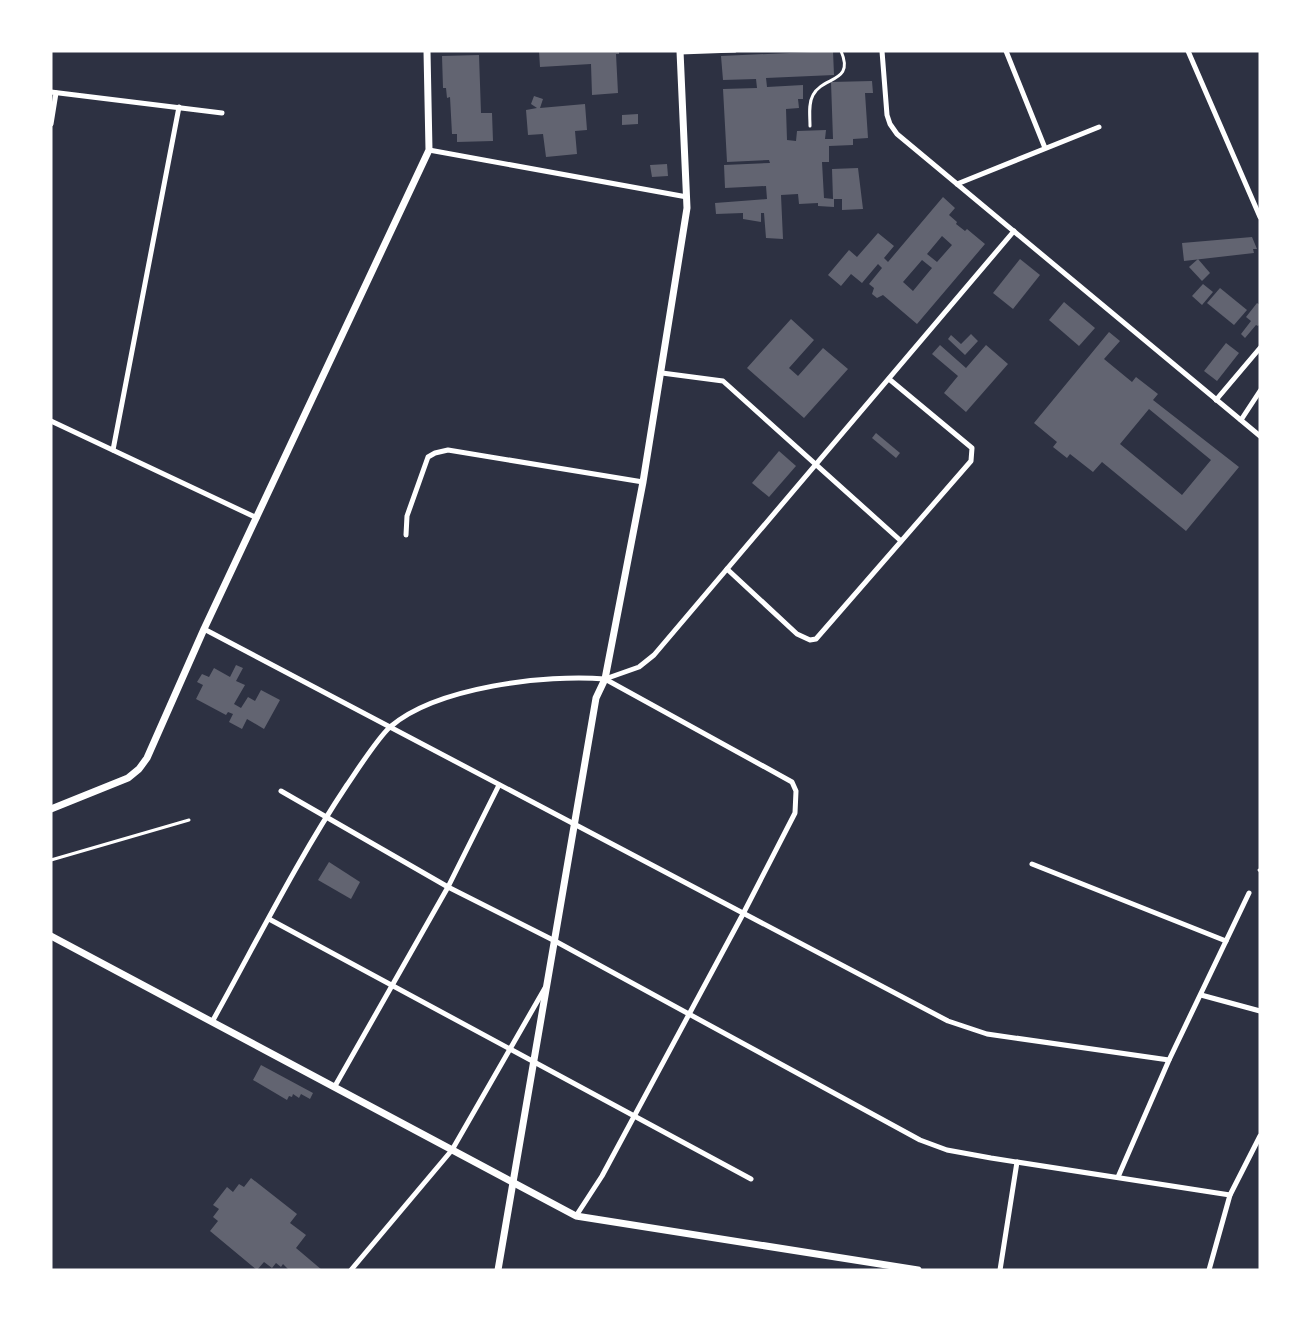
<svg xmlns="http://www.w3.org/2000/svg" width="1311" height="1321" font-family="'IBM Plex Serif',serif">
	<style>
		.building { fill: #626471; fill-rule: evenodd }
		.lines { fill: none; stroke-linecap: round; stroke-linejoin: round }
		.service { stroke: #fff; stroke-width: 3 }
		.minor { stroke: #fff; stroke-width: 5 }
		.tertiary { stroke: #fff; stroke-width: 7 }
	</style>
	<rect width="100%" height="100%" fill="#2d3142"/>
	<g class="building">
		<path d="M539,51H619V54H616L618,93L592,95L591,64L540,67Z"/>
		<path d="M833,51L834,75L766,78L767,87L803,85V99H798L799,108L786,109L787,140L796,141L797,131L826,130L825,139H833L831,82L872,81L873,93H865L868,138L853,139V145L829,146V162H822L824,198L833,199L832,169L858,168L863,209L842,210V199H834V207L818,206V203L799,204L798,194L781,195L783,239L766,238L764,213H761V222L743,219V213L716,214L715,203L767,199L766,186L725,188L724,165L770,163L769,160L727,162L723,89L757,88L756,79L723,80L721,56Z"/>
		<path d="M479,55L481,113H492L493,141L457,142V134H452L450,97L447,98L446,88H443L442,56Z"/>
		<path d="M534,96L543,99L540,108L585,104L587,130L575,131L577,154L546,157L543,134L528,135L526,110L537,108L531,104Z"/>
		<path d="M638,114V124L622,125V115Z"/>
		<path d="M667,164L668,176L652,177L650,165Z"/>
		<path d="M943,197L955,208L949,215L957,222L956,224L965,231L967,229L985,244L917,324L883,295L877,298L872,294L874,288L869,284L882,268L878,264L862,283L851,274L841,286L828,275L849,250L857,257L878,233L894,246L884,258L888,262ZM942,236L952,245L937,262L927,254ZM922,260L932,268L913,291L903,282Z"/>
		<path d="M1252,237L1257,249H1253L1254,253L1184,261L1182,243Z"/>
		<path d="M1020,259L1040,275L1013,309L993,293Z"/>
		<path d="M1198,259L1210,273L1202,281L1189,267Z"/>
		<path d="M1203,284L1213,292L1202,305L1192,296Z"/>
		<path d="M1220,288L1247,310L1234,325L1207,303Z"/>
		<path d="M1064,302L1095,328L1079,346L1049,320Z"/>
		<path d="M1257,303L1260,305V324L1258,326L1256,325L1245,338L1241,334L1251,321L1246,317Z"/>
		<path d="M791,319L814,340L789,368L798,376L823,348L848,369L804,418L747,368Z"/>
		<path d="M1109,332L1120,341L1104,359L1132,382L1136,377L1158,394L1153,400L1239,467L1186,531L1102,462L1093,472L1070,454L1067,458L1053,447L1057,442L1034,423ZM1149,409L1211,460L1182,495L1120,444Z"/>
		<path d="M971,334L978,341L965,355L948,339L951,335L961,344Z"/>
		<path d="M1226,343L1239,353L1217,381L1204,371Z"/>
		<path d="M940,345L966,368L986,345L1008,364L966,412L944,393L958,376L932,354Z"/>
		<path d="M876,433L900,453L896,458L872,438Z"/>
		<path d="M779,451L796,466L769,497L752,483Z"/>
		<path d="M236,665L243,668L236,681L245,685L234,704L241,708L248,697L255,701L261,690L280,700L264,729L247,719L242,729L229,722L233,714L228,712L226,715L196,699L203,685L197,682L202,674L209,677L214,668L230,677Z"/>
		<path d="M329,862L360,882L351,899L318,880Z"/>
		<path d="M261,1065L313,1093L310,1099L301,1094L299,1098L293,1094L292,1097L289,1096L287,1100L253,1080Z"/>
		<path d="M251,1178L297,1214L290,1223L306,1235L296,1248L322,1270H289L283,1264L281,1267L276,1263L272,1268L264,1262L257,1270L210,1231L218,1221L213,1217L219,1209L213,1205L227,1187L233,1192L239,1184L244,1187Z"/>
	</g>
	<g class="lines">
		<g class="service">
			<path d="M680,53L735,51"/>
			<path d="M810,126C810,116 808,104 813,95C823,76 855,83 841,51"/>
			<path d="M51,860L189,820"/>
			<path d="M1259,870L1260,871"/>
		</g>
		<g class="minor">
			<path d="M882,51L887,115L890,124L897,134L1260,436"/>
			<path d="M1006,51L1045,148"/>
			<path d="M1188,51L1260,217"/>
			<path d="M51,92L222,113"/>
			<path d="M51,124L56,93"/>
			<path d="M429,150L687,197"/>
			<path d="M957,184L1099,127"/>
			<path d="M662,373L723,381L901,541"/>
			<path d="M1216,400L1260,348"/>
			<path d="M1241,420L1260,391"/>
			<path d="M51,421L257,518"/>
			<path d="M113,450L179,107"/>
			<path d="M406,535L407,516L428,457L435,453L448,450L643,482"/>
			<path d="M727,569L797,634L810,640L816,639L971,461L972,448L889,379"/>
			<path d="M204,629L948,1021L987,1034L1169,1060"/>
			<path d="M605,679L639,667L654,655L1014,231"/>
			<path d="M281,791L448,887L555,941L920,1140L947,1150L991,1158L1230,1195"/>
			<path d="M1032,864L1226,941"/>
			<path d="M269,919L751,1179"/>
			<path d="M1201,995L1260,1011"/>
			<path d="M212,1022C256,943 297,860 347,785C358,769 377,739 390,727C436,687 546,674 605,679L792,782L796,791L795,813L743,914L602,1176L576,1216"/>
			<path d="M335,1086L448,887L499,785"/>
			<path d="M1118,1177L1169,1060L1249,893"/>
			<path d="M351,1270L452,1150L545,988"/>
			<path d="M1000,1270L1017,1162"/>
			<path d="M1209,1270L1230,1195L1260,1136"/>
		</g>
		<g class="tertiary">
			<path d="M51,809L128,778L139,769L147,758L204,629L429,150L427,51"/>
			<path d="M51,936L576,1216L918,1270"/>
			<path d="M498,1270L596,698L605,679L643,482L687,208L680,51"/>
		</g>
	</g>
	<rect width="1311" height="1321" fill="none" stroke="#ffffff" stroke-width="105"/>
</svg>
